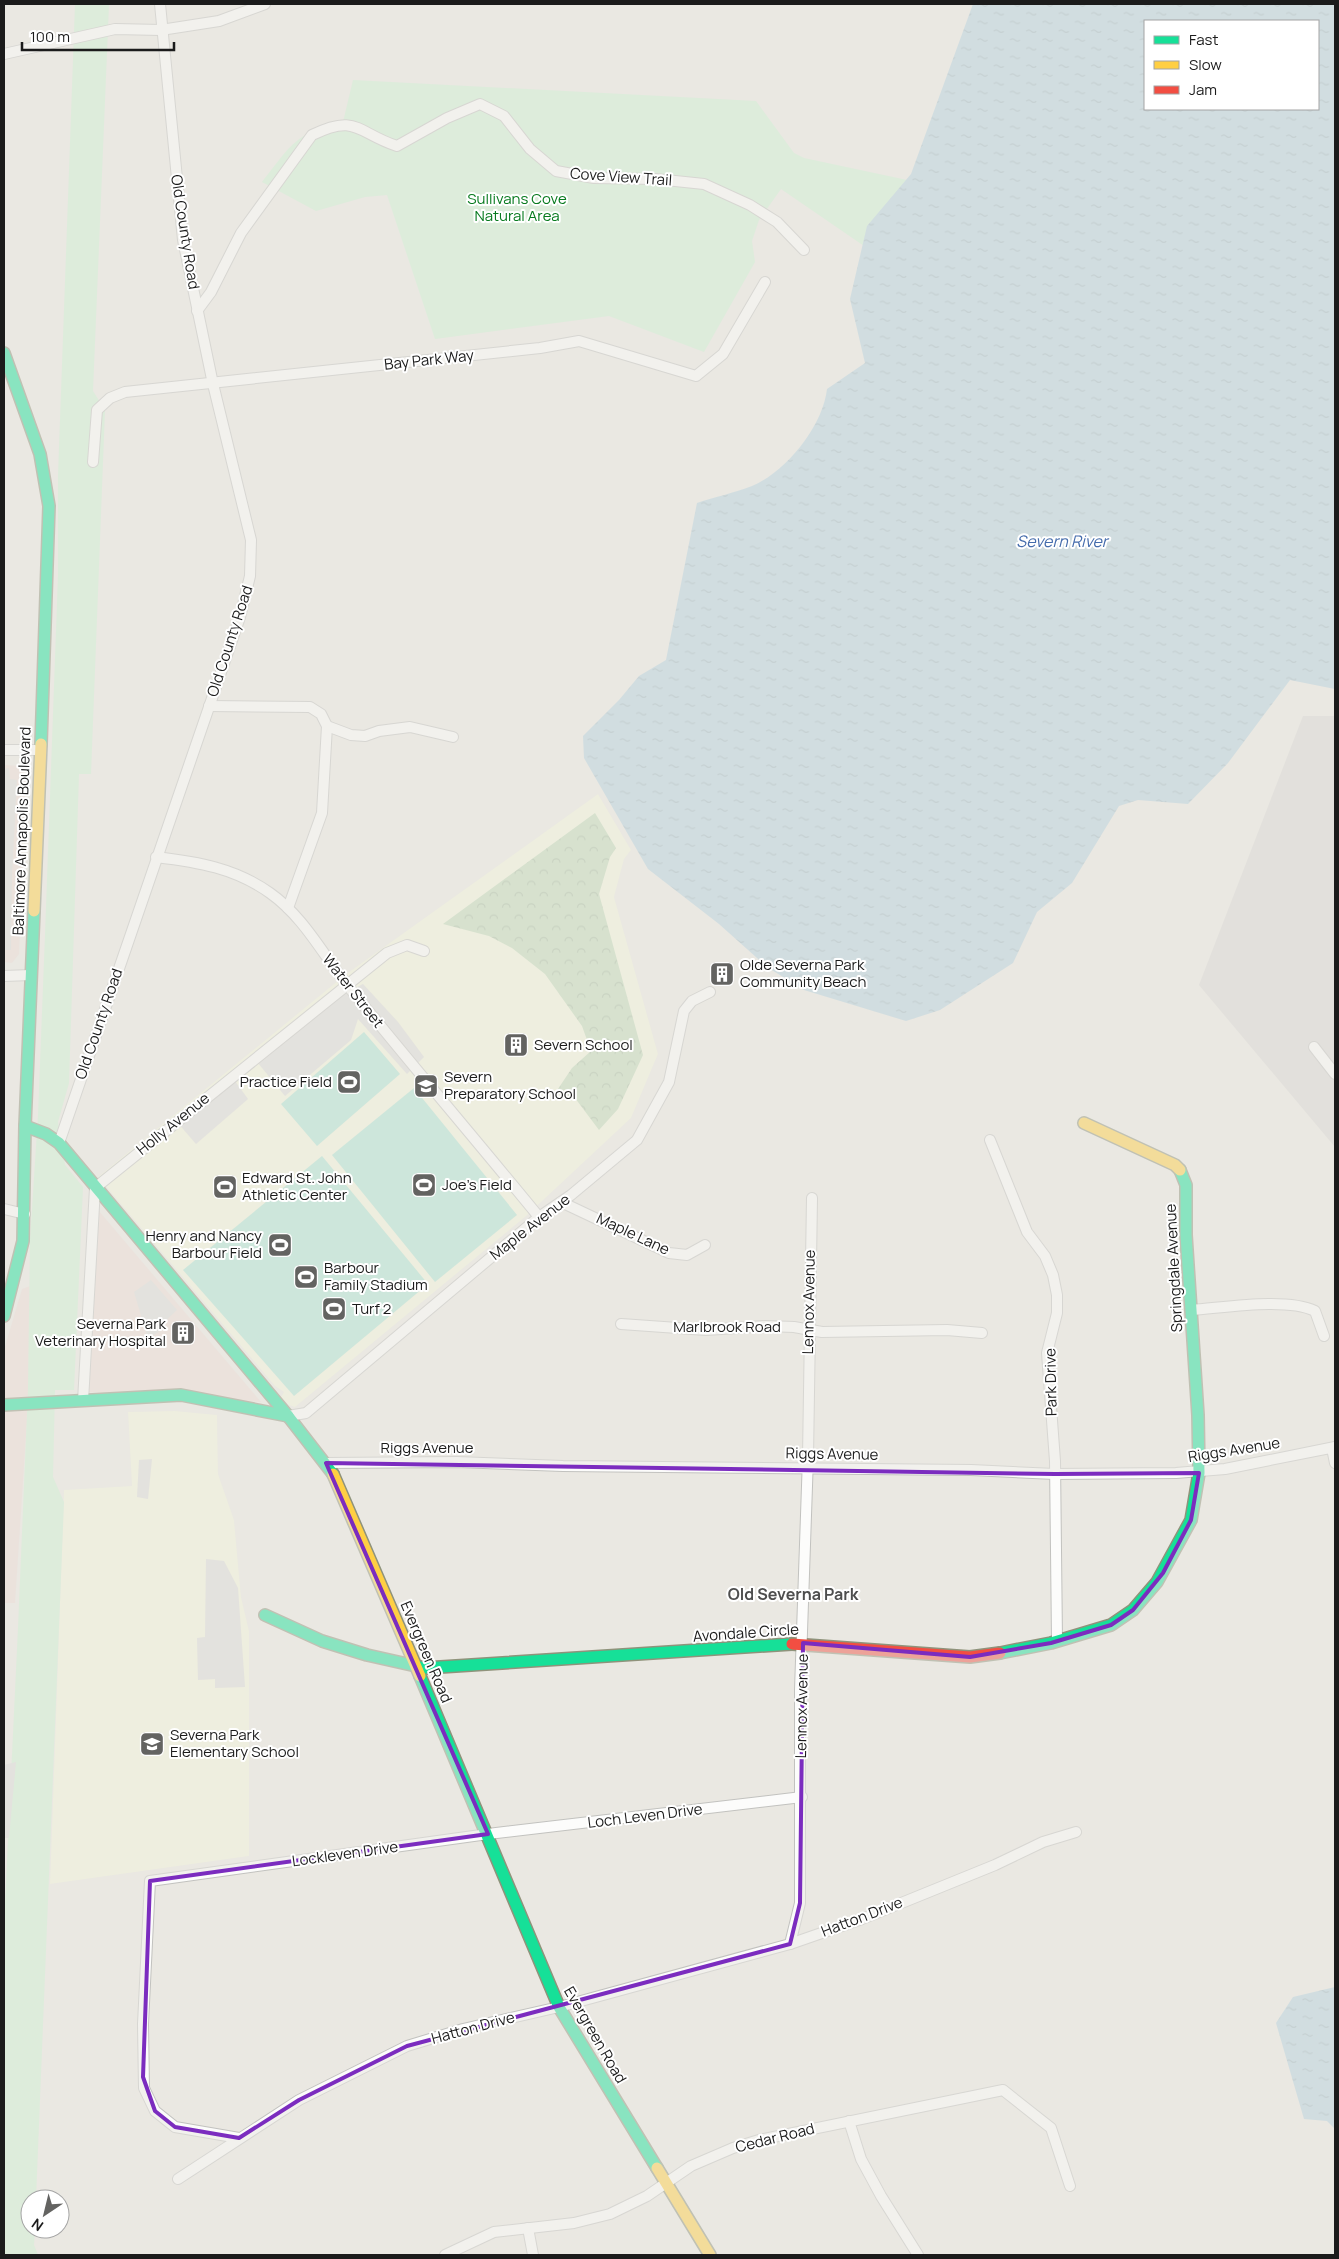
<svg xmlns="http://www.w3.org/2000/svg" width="1339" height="2259" font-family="Manrope,sans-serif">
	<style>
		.residential { fill: #d9d7d4 }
		.commercial { fill: #eddcd6 }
		.education { fill: #f3f5db }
		.forest { fill: url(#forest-crowns) }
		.park { fill: #cef2d3 }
		.pitch { fill: #ace4d2 }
		.parking { fill: #dcdbd9 }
		.water { fill: url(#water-ripples); fill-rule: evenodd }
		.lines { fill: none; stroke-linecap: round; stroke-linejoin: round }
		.street-casing { stroke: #c2c2bf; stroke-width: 12 }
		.fast-casing { stroke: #8f937b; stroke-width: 14 }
		.slow-casing { stroke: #8f937b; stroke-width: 14 }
		.jam-casing { stroke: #8f937b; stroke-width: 14 }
		.street { stroke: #fcfcfb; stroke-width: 10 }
		.fast { stroke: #16e098; stroke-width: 11 }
		.slow { stroke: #ffcf43; stroke-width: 11 }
		.jam { stroke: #f24e42; stroke-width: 11 }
		.marked { fill: none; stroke: #7b2cbf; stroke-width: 4; stroke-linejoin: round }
		.labels { text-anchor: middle; stroke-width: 4; stroke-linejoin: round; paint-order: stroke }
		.street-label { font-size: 15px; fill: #1b1b1b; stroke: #fff }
		.park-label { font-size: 15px; fill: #077a1e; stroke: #fff }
		.poi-label { font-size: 15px; fill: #1b1b1b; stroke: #fff; text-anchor: start }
		.water-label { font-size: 16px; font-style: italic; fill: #456cac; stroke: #fff }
		.neighbourhood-label { font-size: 16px; font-weight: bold; fill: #4e4e4e; stroke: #fff }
	</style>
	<defs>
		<pattern id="forest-crowns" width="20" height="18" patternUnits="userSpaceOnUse" patternTransform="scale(1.25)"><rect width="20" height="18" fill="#c0dab6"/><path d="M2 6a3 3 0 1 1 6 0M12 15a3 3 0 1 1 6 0" fill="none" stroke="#a4ba9c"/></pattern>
		<pattern id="water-ripples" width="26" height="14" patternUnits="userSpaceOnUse" patternTransform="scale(1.25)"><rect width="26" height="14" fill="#b4d1de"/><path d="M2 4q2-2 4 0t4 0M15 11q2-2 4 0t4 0" fill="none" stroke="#9ab3be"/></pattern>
	</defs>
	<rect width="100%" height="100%" fill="#eae8e2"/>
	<path class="residential" d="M1303,716H1335V1147L1199,985Z"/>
	<g class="commercial">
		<path d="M4,765L20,766L26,774L19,954L12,963L4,962Z"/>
		<path d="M99,1211L261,1402L87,1392Z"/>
		<path d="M36,1284L15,1603H4V1350L22,1289Z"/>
	</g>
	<g class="education">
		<path d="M598,794L631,850L624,859L614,897L658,1054L631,1118L525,1217L295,1407L289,1405L281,1397L284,1392L275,1386L98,1177L345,975Z"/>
		<path d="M175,1411L217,1415L218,1474L234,1520L241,1597L249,1631V1856L50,1884L64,1490L132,1486L128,1412Z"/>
	</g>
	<path class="forest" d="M595,813L616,848L610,857L599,894L643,1055L618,1109L599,1130L575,1098L556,1092L572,1068L591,1051L582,1026L545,974L512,948L489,936L443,924Z"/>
	<g class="park">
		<path d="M75,4H109L93,391L105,410L91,774H79L69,1083L58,1122L65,1165L83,1187L74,1390H55L53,1477L64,1502L36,2199H30V2229H35L34,2245L38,2255H4V1925L18,1628L28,1390L30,1240L38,1116L45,935L58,576V476Z"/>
		<path d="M353,80L756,101L794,153L804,158L907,180L867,248L781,189L759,220L752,241L755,262L704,352L609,316L435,339L387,195L365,197L316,211L262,182C291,146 294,133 343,122Z"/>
	</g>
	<g class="pitch">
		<path d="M364,1032L400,1074L317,1146L281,1104Z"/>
		<path d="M414,1088L517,1215L435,1282L332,1155Z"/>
		<path d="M322,1156L428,1284L294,1396L183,1270Z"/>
	</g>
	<g class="parking">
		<path d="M9,768L10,779L17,780L12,876L11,950H4V769Z"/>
		<path d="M363,984L398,1022L424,1057L407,1074L358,1019L351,1040L285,1096L258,1063L339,996Z"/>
		<path d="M232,1077L248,1099L196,1144L177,1122Z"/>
		<path d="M151,1280L177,1310L158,1328L160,1331L148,1339L134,1292Z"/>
		<path d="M152,1459L148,1499L137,1497L139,1460Z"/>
		<path d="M206,1559L224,1561L238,1588L245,1687L215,1688V1679L198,1680L197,1638L205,1637Z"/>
		<path d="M16,1762L9,1838H4V1765Z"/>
	</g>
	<g class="water">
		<path d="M973,4H1335V689L1290,680L1228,763L1188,804L1138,800L1119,806L1072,883L1037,912L1013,963L940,1010L906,1021L804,990L767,967L719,924L648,869L584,758L583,736L619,700L639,676L666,660L697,503C715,497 734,493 752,486C786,472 823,426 827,389L865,363L850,299L867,226L911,174ZM1318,21V109H1145V21Z"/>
		<path d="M1335,1987V2129L1327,2121L1304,2119L1276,2023L1293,1997Z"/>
	</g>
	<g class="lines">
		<defs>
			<g id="street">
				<path d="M4,54L115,29L161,30L219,21L265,4"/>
				<path d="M197,311L211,292L241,233L312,135C357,113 357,133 397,146L447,118L480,104L504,116L530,149L556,171L594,178L656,179L704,184L750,205L777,222L804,250"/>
				<path d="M93,462L97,410L110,398L125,392L540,348L579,341L696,376L723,354L765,282"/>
				<path d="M209,706L310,707L321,714L327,726L322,813L288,908"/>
				<path d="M327,726L351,735L365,736L379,731L410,727L453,737"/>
				<path d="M4,750H40"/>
				<path d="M156,857C198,862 235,868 270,893C304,917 323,955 348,986C411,1064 476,1140 539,1217"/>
				<path d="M4,976L31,975"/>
				<path d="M1314,1047L1335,1074"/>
				<path d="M990,1140L1027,1232L1045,1256L1053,1275L1057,1295V1313L1047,1353L1055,1461L1057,1640"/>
				<path d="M59,1143L240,617L250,576L251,540L213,384L183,240L160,4"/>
				<path d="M561,1202L669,1253L687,1255L705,1245"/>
				<path d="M4,1209L25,1214"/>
				<path d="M1191,1310C1223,1308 1286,1297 1315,1311L1324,1336"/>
				<path d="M621,1324L706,1330L766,1326L794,1327L822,1332L947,1330L982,1333"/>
				<path d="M83,1401L95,1188L387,953L407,945L424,951"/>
				<path d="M288,1416L306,1413L539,1217L571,1195L637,1140L669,1082L684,1011L692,1001L710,992"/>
				<path d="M1332,1448L1335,1463"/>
				<path d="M326,1463L457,1462L563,1466L971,1470L1055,1474L1176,1473L1225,1469L1335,1447"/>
				<path d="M790,1944L800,1903V1690L808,1457L812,1198"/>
				<path d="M849,2121L861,2159L881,2196L918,2255"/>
				<path d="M239,2138L175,2127L155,2111L144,2088L143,2024L150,1881L488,1834L802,1797"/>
				<path d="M178,2179L299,2100L407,2046L463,2029L559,2007L790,1944L862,1919L995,1865L1043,1842L1076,1832"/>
				<path d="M528,2228L533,2255"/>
				<path d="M445,2255L494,2232L574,2223L610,2214L647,2196L691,2166L733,2148L759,2140L1003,2090L1051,2128L1070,2186"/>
			</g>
			<g id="fast">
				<path d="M4,353L40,454L49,506L41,744"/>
				<path d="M25,1126L46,1134L59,1143L288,1416L333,1474"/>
				<path d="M4,1316L23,1241L25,1126L34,911"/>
				<path d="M4,1405L181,1395L288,1416"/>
				<path d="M265,1615L322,1641L367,1655L425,1668L792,1644"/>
				<path d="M1000,1653L1051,1643L1111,1625L1133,1610L1157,1582L1191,1520L1199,1473L1198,1415L1186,1235V1185L1180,1170"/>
				<path d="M420,1676L559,2007L657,2168"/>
			</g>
			<g id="slow">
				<path d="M34,911L41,744"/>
				<path d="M1084,1123L1175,1165L1180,1170"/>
				<path d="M333,1474L420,1676"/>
				<path d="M657,2168L710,2255"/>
			</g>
			<path id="jam" d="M792,1644L970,1657L1000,1653"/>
		</defs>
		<use href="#street" class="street-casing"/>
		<use href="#fast" class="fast-casing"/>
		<use href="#slow" class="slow-casing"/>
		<use href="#jam" class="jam-casing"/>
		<use href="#street" class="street"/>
		<use href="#fast" class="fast"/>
		<use href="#slow" class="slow"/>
		<use href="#jam" class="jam"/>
	</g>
	<path d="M0 0H1339V2259H0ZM326,1463L1055,1474L1199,1473L1191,1520L1163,1573L1133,1610L1111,1625L1051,1643L970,1657L803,1643L800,1903L790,1944L407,2046L299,2100L239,2138L175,2127L155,2111L143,2077L150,1881L488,1834Z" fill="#eae8e2" fill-opacity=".55" fill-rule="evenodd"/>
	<path class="marked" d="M326,1463L1055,1474L1199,1473L1191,1520L1163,1573L1133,1610L1111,1625L1051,1643L970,1657L803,1643L800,1903L790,1944L407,2046L299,2100L239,2138L175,2127L155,2111L143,2077L150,1881L488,1834Z"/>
	<defs>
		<symbol id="building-square" viewBox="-11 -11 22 22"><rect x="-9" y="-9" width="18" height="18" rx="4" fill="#636361" stroke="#fff"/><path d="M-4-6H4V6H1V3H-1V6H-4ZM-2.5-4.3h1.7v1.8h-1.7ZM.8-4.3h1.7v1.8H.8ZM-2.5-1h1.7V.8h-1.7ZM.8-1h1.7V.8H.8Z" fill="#fff"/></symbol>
		<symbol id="stadium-square" viewBox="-11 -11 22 22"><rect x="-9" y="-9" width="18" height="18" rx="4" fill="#636361" stroke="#fff"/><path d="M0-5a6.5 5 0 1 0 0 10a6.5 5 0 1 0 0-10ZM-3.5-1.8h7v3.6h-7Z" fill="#fff"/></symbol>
		<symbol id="school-square" viewBox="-11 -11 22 22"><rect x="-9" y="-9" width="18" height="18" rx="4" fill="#636361" stroke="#fff"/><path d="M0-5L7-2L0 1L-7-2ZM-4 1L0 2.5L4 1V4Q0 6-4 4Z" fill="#fff"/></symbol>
	</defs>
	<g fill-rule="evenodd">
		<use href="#building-square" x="708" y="960" width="28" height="28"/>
		<use href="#building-square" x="502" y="1031" width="28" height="28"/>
		<use href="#stadium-square" x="335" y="1068" width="28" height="28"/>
		<use href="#school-square" x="412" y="1072" width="28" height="28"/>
		<use href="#stadium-square" x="410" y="1171" width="28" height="28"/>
		<use href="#stadium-square" x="211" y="1173" width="28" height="28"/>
		<use href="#stadium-square" x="266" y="1231" width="28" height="28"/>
		<use href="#stadium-square" x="292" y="1263" width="28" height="28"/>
		<use href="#stadium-square" x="320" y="1295" width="28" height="28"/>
		<use href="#building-square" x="169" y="1319" width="28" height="28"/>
		<use href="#school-square" x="138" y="1730" width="28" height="28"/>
	</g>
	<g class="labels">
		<g class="street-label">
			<text transform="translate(621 177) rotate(4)" y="5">Cove View Trail</text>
			<text transform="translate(185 232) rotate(81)" y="5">Old County Road</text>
			<text transform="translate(429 360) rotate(-6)" y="5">Bay Park Way</text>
			<text transform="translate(230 641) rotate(-72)" y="5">Old County Road</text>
			<text transform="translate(22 831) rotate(-88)" y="5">Baltimore Annapolis Boulevard</text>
			<text transform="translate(353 991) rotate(52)" y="5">Water Street</text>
			<text transform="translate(99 1024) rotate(-71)" y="5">Old County Road</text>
			<text transform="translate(173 1124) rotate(-39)" y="5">Holly Avenue</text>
			<text transform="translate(530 1227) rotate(-38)" y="5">Maple Avenue</text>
			<text transform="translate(633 1234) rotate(25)" y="5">Maple Lane</text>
			<text transform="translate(1174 1268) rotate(-93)" y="5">Springdale Avenue</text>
			<text transform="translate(809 1302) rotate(-89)" y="5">Lennox Avenue</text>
			<text x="727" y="1332">Marlbrook Road</text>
			<text transform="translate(1051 1382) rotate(-91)" y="5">Park Drive</text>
			<text x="427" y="1453">Riggs Avenue</text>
			<text transform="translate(1234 1450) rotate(-9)" y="5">Riggs Avenue</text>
			<text transform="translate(832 1454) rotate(1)" y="5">Riggs Avenue</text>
			<text transform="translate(746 1633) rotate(-4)" y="5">Avondale Circle</text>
			<text transform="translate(426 1652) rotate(67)" y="5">Evergreen Road</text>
			<text transform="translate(802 1706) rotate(-89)" y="5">Lennox Avenue</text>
			<text transform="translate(645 1816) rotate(-7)" y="5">Loch Leven Drive</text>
			<text transform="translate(345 1854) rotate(-8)" y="5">Lockleven Drive</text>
			<text transform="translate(862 1917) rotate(-21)" y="5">Hatton Drive</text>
			<text transform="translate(473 2028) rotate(-15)" y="5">Hatton Drive</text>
			<text transform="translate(595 2035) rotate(60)" y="5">Evergreen Road</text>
			<text transform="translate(775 2138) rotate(-14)" y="5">Cedar Road</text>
		</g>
		<g class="park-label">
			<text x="517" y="204">Sullivans Cove<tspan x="517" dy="17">Natural Area</tspan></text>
		</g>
		<g class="poi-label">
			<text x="740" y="970">Olde Severna Park<tspan x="740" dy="17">Community Beach</tspan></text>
			<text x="534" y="1050">Severn School</text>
			<text x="444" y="1082">Severn<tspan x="444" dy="17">Preparatory School</tspan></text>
			<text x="332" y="1087" text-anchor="end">Practice Field</text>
			<text x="242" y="1183">Edward St. John<tspan x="242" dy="17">Athletic Center</tspan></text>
			<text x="442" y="1190">Joe's Field</text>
			<text x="262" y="1241" text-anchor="end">Henry and Nancy<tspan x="262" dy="17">Barbour Field</tspan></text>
			<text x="324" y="1273">Barbour<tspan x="324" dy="17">Family Stadium</tspan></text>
			<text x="352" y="1314">Turf 2</text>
			<text x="166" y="1329" text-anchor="end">Severna Park<tspan x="166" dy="17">Veterinary Hospital</tspan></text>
			<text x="170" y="1740">Severna Park<tspan x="170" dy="17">Elementary School</tspan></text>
		</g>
		<g class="water-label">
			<text x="1062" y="547">Severn River</text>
		</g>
		<g class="neighbourhood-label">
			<text x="793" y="1600">Old Severna Park</text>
		</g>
	</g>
	<rect width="1339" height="2259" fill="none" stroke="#1b1b1b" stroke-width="10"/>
	<rect x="1144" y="20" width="175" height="90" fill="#ffffff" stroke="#a4a4a4"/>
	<rect x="1154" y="36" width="25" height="8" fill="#16e098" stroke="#a4a4a4"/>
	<text x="1189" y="45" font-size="15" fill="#1b1b1b">Fast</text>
	<rect x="1154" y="61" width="25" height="8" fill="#ffcf43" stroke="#a4a4a4"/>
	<text x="1189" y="70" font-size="15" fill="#1b1b1b">Slow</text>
	<rect x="1154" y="86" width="25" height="8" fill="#f24e42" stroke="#a4a4a4"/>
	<text x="1189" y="95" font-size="15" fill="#1b1b1b">Jam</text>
	<g transform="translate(45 2214) rotate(215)"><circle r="24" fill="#ffffff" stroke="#a4a4a4"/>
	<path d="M0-4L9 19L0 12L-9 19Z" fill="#636361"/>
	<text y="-8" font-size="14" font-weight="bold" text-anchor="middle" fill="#1b1b1b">N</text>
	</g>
	<path d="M22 42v8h152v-8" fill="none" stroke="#1b1b1b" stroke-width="2.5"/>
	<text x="30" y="42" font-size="15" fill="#1b1b1b" stroke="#ffffff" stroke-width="4" paint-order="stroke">100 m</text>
</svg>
